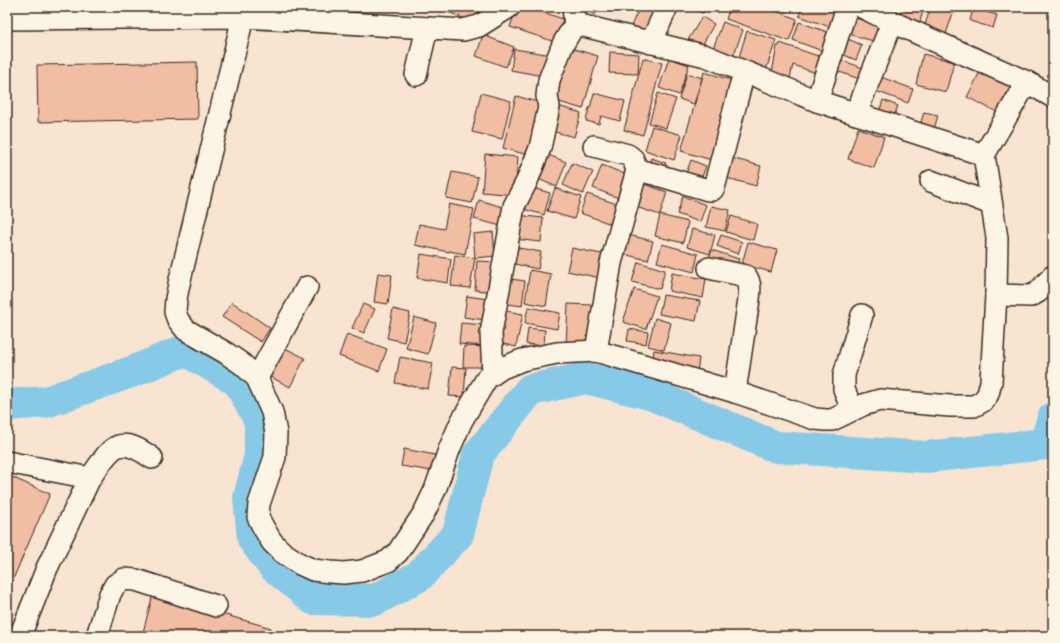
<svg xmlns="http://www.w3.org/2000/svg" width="1060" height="643" font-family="Itim,sans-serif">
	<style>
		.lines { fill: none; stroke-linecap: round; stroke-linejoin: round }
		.river { stroke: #87cae8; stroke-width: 32 }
		.building { fill: #f1bda3; stroke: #3b2a1e }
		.minor-casing { stroke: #3b2a1e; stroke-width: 24 }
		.minor { stroke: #fcf5e5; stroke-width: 21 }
	</style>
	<rect width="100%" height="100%" fill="#f9e4d1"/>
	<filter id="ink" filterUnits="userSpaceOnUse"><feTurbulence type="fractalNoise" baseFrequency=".025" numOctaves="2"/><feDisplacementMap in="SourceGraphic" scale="8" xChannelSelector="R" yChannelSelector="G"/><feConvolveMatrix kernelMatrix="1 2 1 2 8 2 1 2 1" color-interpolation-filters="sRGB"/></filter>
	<g filter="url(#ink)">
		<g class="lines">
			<path class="river" d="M7,405L46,402L134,371L185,350L238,381L260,421V455L249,498L253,539L273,566L313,599L375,600L419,576L458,534L478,455L530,390L586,378L650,394L776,447L926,457L1045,444L1053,418"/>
		</g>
		<g class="building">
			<path d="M444,7H482L476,23L443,10Z"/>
			<path d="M517,7H528L563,19L555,42L510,27Z"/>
			<path d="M582,7H598L595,15L581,8Z"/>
			<path d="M637,7H660L649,33L631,26L639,8Z"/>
			<path d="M688,7H706L703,13Z"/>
			<path d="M730,7H765L797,19L789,41L726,19Z"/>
			<path d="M776,7H788L786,12Z"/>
			<path d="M802,7H836L833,28L799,16Z"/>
			<path d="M902,7H924L918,29L897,23Z"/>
			<path d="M931,7H937L953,13L944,40L922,33Z"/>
			<path d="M973,8L997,15L993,28L970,21Z"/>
			<path d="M848,16L886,27L881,43L844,33Z"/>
			<path d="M702,17L714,24L700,49L688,40Z"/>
			<path d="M723,22L743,30L731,62L711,54Z"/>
			<path d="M799,22L836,35L830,54L793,40Z"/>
			<path d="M747,31L776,40L766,70L738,60Z"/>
			<path d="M483,35L514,47L506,67L476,56Z"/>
			<path d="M843,37L862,45L856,60L837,52Z"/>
			<path d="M780,43L827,59L822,75L793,65L789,82L771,78L777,46H779Z"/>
			<path d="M564,46L598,56L583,109L549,99Z"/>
			<path d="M514,49L552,55L548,77L511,70Z"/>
			<path d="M610,52L639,54L638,74L609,73Z"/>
			<path d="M923,54L954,62L946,92L916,84Z"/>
			<path d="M643,58L662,63L643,135L624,130Z"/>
			<path d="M669,58L689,65L679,95L659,88Z"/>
			<path d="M835,58L869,70L865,81L831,69Z"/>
			<path d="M197,62L198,119L38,122L37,65Z"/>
			<path d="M981,70L1011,85L997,112L967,97Z"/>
			<path d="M704,72L739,82L715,161L681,151Z"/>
			<path d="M687,73L702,78L694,104L679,99Z"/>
			<path d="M878,76L913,89L908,103L873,90Z"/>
			<path d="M481,93L511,101L502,139L472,132Z"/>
			<path d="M594,93L625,101L620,121L601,116L599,124L586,121L589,108H590Z"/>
			<path d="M658,93L676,99L666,128L649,123Z"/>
			<path d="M516,96L548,105L535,157L503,148Z"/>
			<path d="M883,100L898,106L894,116L880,110Z"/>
			<path d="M552,104L581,113L574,137L544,129Z"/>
			<path d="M924,112L938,115L933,133L919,129Z"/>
			<path d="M652,126L682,135L674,160L645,150Z"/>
			<path d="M858,128L884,137L874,168L848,159Z"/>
			<path d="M541,152L566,162L557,187L531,176Z"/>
			<path d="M485,154L518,157L515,195L482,192Z"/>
			<path d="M724,156L761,166L756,186L719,176Z"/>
			<path d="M651,158L666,163L662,173L648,168Z"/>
			<path d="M691,160L706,166L700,182L685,176Z"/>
			<path d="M572,163L593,172L583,194L563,185Z"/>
			<path d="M602,165L630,176L621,199L593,188Z"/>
			<path d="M452,172L478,177L472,203L446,198Z"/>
			<path d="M638,182L667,192L660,215L630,205Z"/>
			<path d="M526,186L550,193L544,215L520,208Z"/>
			<path d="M555,188L581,197L574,219L547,211Z"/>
			<path d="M587,194L620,205L614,225L580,213Z"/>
			<path d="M683,196L706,205L700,222L677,214Z"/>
			<path d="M479,200L506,208L501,226L474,219Z"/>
			<path d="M449,204L474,209L465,254L449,251V252L415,245L419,224L444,229Z"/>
			<path d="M711,206L730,210L725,231L706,227Z"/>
			<path d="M517,215L543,218L541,242L514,239Z"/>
			<path d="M660,215L688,222L683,243L655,236Z"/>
			<path d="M731,216L757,224L753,240L726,232Z"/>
			<path d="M692,229L715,235L710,254L687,247Z"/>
			<path d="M493,232L495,256L475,258L473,234Z"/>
			<path d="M624,234L653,241L648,260L619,253Z"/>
			<path d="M721,235L742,242L738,254L717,246Z"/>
			<path d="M748,242L777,250L771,272L742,264Z"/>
			<path d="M662,244L698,254L694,272L657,262Z"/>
			<path d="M513,247L541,252L538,269L510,263Z"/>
			<path d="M572,248L606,255L601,278L567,271Z"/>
			<path d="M712,250L739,259L734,273L707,263Z"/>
			<path d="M421,254L451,259L448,283L417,278Z"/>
			<path d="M455,255L475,258L470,288L451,286Z"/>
			<path d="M477,261L499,262L497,292L475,290Z"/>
			<path d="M638,262L665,270L660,289L632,282Z"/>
			<path d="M530,270L551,274L546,306L525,302Z"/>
			<path d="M378,273L392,275L388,304L374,302Z"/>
			<path d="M672,273L706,279L703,298L669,291Z"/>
			<path d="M504,278L525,281L522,306L501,303Z"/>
			<path d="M634,289L657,296L646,329L623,322Z"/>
			<path d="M663,295L700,301L696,321L659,314Z"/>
			<path d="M467,296L495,300L492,321L464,317Z"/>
			<path d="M232,302L270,328L261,342L222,317Z"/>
			<path d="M363,304L375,309L364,333L352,328Z"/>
			<path d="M568,304L593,305L590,347L566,346Z"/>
			<path d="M528,307L560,313L557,329L525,323Z"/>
			<path d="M393,309L410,313L404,342L387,338Z"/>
			<path d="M501,310L523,314L516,347L495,342Z"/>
			<path d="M414,317L436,323L428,354L406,348Z"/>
			<path d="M655,318L671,323L664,350L648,346Z"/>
			<path d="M461,323L486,325L485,346L459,344Z"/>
			<path d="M528,328L545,330L544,346L526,344Z"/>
			<path d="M629,329L648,332L646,344L627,341Z"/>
			<path d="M347,334L387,349L379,371L339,356Z"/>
			<path d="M279,345L305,358L290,387L265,374Z"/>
			<path d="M464,346L490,347V367H463Z"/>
			<path d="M654,350L699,358L697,373L652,365Z"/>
			<path d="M400,357L433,363L428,389L395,383Z"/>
			<path d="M452,367L466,368L464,397L449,396Z"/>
			<path d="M404,449L435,455L432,471L401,466Z"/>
			<path d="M7,475L50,494L7,593Z"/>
			<path d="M153,594L271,628L269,636H142Z"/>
		</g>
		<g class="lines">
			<defs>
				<g id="minor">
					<path d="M573,7L575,27"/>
					<path d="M862,7L892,22L1027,82L1053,97"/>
					<path d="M243,17L179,284L176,299L175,312L178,320L186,330L226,353L242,364L257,378L272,412L276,433L275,457L259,504L258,517L263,527L272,542L282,552L300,564L313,570L330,572L344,573L362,571L388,561L398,552L424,513L435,490L449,450L461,422L487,378L502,368L522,360L557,353L596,351L735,392L815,419L826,420H832L863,405L880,400L950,406H974L983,401L988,394L991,382L996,295L997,238L984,155L1027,82"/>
					<path d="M7,19L243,17L463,30L479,26L509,7"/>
					<path d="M651,43L667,7"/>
					<path d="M416,75L427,28"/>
					<path d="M817,101L847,7"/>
					<path d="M856,114L892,22"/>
					<path d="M594,146L628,155L633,159L637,170L654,174L708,190H712L714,188L744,72"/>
					<path d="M931,181L991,204"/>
					<path d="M709,268L746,276C751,283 750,291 749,299L735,392"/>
					<path d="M996,295L1031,296L1038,292L1053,276"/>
					<path d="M596,351L611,263L637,170"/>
					<path d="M493,374L491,333L514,206L527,181L540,148L549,107L547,96L549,80L563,44L572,29L575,27L580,25L706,56L817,101L984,155"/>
					<path d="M257,378L307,287"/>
					<path d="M852,410L844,389V375L862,315"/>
					<path d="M7,462L90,478L47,568L20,636"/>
					<path d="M90,478C111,449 116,432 152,458"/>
					<path d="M97,636L110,594L115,585L124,579L136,580L216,606"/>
				</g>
			</defs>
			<use href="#minor" class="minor-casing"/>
			<use href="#minor" class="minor"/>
		</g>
	</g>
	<rect width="1060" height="643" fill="none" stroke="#fcf5e5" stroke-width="24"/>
	<rect x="12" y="12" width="1036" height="619" fill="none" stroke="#3b2a1e" stroke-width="1.5" filter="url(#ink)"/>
</svg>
